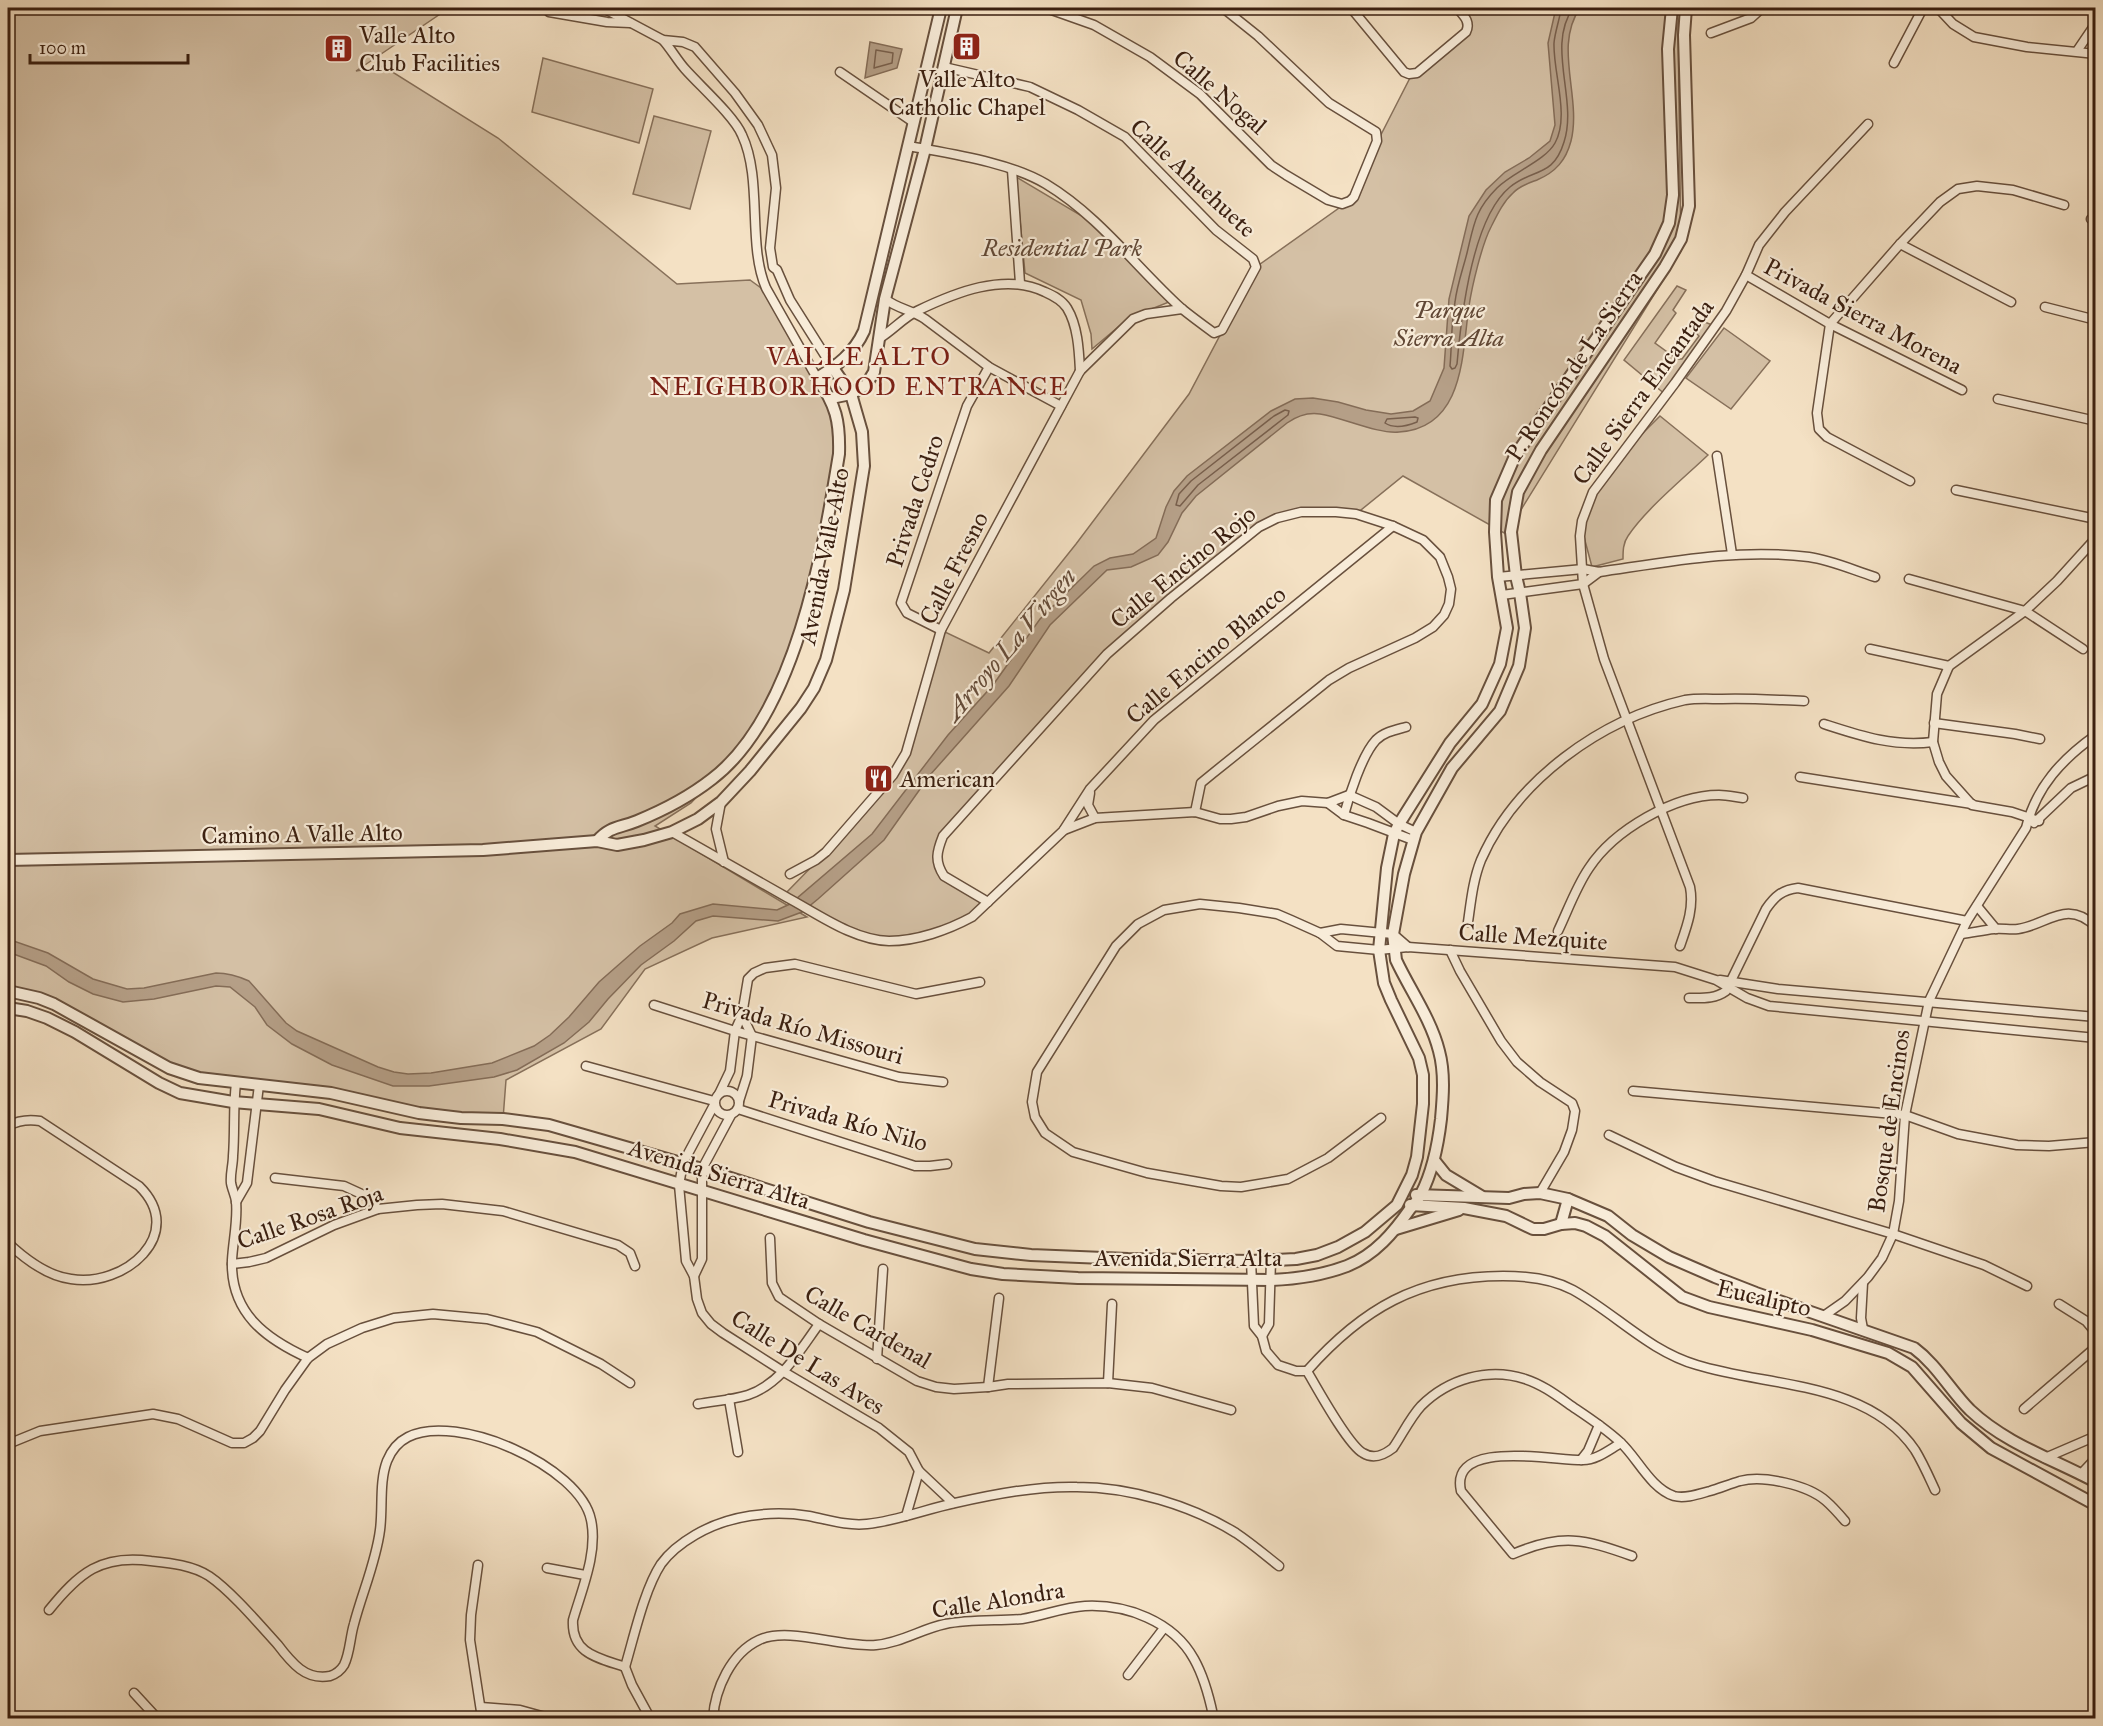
<svg xmlns="http://www.w3.org/2000/svg" width="2103" height="1726" font-family="'IM FELL Great Primer',serif">
	<style>
		.green { fill: #d4c0a5; stroke: #87705a; stroke-width: 1.5 }
		.water { fill: #b59f87; stroke: #846c57; stroke-width: 1.5 }
		.lines { fill: none; stroke-linecap: round; stroke-linejoin: round }
		.shore { stroke: #785f4c; stroke-width: 1.5 }
		.minor-casing { stroke: #68503d; stroke-width: 11 }
		.tertiary-casing { stroke: #68503d; stroke-width: 14 }
		.minor { stroke: #f8ecd9; stroke-width: 8 }
		.tertiary { stroke: #f8ecd9; stroke-width: 10 }
		.labels { text-anchor: middle; stroke-width: 4.5; stroke-linejoin: round; paint-order: stroke }
		.poi-label { font-size: 24px; fill: #3a1f10; stroke: #f8ecd9; text-anchor: start }
		.street-label { font-size: 24px; fill: #3a1f10; stroke: #f8ecd9 }
		.park-label { font-size: 24px; font-style: italic; fill: #604735; stroke: #f8ecd9 }
		.neighbourhood-label { font-size: 26px; letter-spacing: 1.5px; fill: #7a1f14; stroke: #f8ecd9 }
		.water-label { font-size: 26px; font-style: italic; fill: #654c3a; stroke: #f8ecd9 }
	</style>
	<rect width="100%" height="100%" fill="#f4e1c4"/>
	<filter id="stains"><feTurbulence type="fractalNoise" baseFrequency=".00333" numOctaves="4"/><feColorMatrix values="0 0 0 0 .2 0 0 0 0 .09 0 0 0 0 .02 0 0 0 .5 -.17"/></filter>
	<radialGradient id="worn" r=".72"><stop offset=".6" stop-color="#630" stop-opacity="0"/><stop offset="1" stop-color="#630" stop-opacity=".3"/></radialGradient>
	<g class="green">
		<path d="M8,8H449L356,71L383,66L498,138L677,284L750,280L761,288L772,302L831,398L840,434L811,597L784,675L741,750L691,803L655,826L807,917L712,938L645,969L601,1029L506,1080L503,1119L461,1118L313,1091L199,1078L75,1016L8,992Z"/>
		<path d="M1457,8H1682L1678,23L1681,251L1506,534L1403,476L1356,514L1320,511L1277,518L1107,654L943,836L937,851L944,876L988,902L972,917L912,939L870,937L784,895L826,852L906,753L941,630L989,653L1076,544L1189,394L1256,267L1346,203L1412,74L1465,33L1463,15Z"/>
		<path d="M543,58L653,89L639,143L532,112Z"/>
		<path d="M654,116L711,131L690,209L633,194Z"/>
		<path d="M1016,177L1087,219L1169,302L1129,318L1092,349L1091,334L1081,300L1025,273Z"/>
		<path d="M1677,286L1686,290L1673,310L1676,313L1655,343L1677,359H1682L1699,336L1695,332L1702,321L1715,326L1666,395L1624,360Z"/>
		<path d="M1724,328L1770,361L1731,409L1686,378Z"/>
		<path d="M1660,416L1708,455C1684,478 1646,509 1628,536C1623,543 1623,551 1623,559L1592,567L1583,533L1591,500L1627,449Z"/>
	</g>
	<g class="water">
		<path d="M1556,8H1580C1553,47 1582,97 1571,141C1566,160 1556,172 1537,180C1529,183 1519,186 1513,193C1503,202 1497,215 1491,227C1482,244 1472,286 1469,306C1462,353 1465,428 1399,432C1377,434 1344,418 1320,414C1307,412 1297,416 1287,423L1196,496L1182,513L1168,542L1158,555L1131,567L1107,570L1050,625L1009,686L930,775L884,840L818,899L802,912L778,921L713,916L696,921L674,941L641,965L608,999L589,1022L564,1043L517,1070L494,1077L429,1086H393L332,1065L292,1044L267,1025L255,1007L230,987L216,986L154,999L123,1002L93,994L69,982L46,966L8,952V939L48,953L93,979L127,989L144,988L216,973C228,973 238,976 249,981L286,1023L297,1031L378,1067L394,1072L408,1074L431,1073L492,1063L534,1046L550,1035L569,1017L599,982L640,946L672,923L680,914L713,904L777,910L790,904L872,834L948,735L993,685L1040,619L1094,566L1110,558L1133,554L1156,538L1166,507L1174,491L1187,476L1271,411L1295,399L1313,398L1338,402L1366,410L1391,414L1413,411L1430,401L1444,368L1449,299L1469,216L1486,190L1505,172L1529,158L1550,141L1555,125L1548,43Z"/>
		<path d="M870,42L902,49L897,68L865,78Z"/>
	</g>
	<g class="lines">
		<g class="shore">
			<path d="M1561,8C1560,19 1555,31 1554,43C1553,73 1570,116 1555,143C1545,161 1513,172 1497,188C1475,210 1474,224 1467,253C1463,269 1457,285 1455,302C1451,323 1452,344 1450,366L1452,369L1455,368L1457,364C1461,318 1472,218 1510,187C1533,168 1553,178 1564,142C1578,99 1546,47 1573,8"/>
			<path d="M876,50L893,53L892,63L874,68Z"/>
			<path d="M1285,410L1289,411L1288,415L1198,485L1180,506L1176,505L1179,494L1191,481L1274,416Z"/>
			<path d="M1415,417L1418,418L1417,422C1407,426 1394,429 1385,423L1387,419Z"/>
		</g>
		<defs>
			<g id="minor">
				<path d="M551,8L549,12L607,22L630,23"/>
				<path d="M603,8L663,40L683,42L695,47L735,93L758,125L772,155L776,188L770,248L773,267L777,270L790,300L833,368"/>
				<path d="M1046,8L1094,25L1150,57L1200,94L1271,165L1286,175L1328,200L1342,204L1350,201L1354,197L1377,141L1376,132L1329,103L1258,36L1223,8"/>
				<path d="M1351,8L1404,72L1409,74L1417,73L1466,32C1471,22 1464,16 1457,8"/>
				<path d="M1938,8L1953,24L1974,37L2027,47L2096,54"/>
				<path d="M1711,33L1751,18L1762,8"/>
				<path d="M663,40C671,49 677,60 685,69C700,86 734,116 742,135C763,180 747,244 766,288L817,378"/>
				<path d="M2077,51L2096,23"/>
				<path d="M1894,63L1923,8"/>
				<path d="M840,72L913,122"/>
				<path d="M909,146C951,154 1009,162 1046,184C1099,216 1136,267 1181,308C1192,317 1203,325 1214,333L1222,330L1256,267L1253,259L1216,230L1125,137L1078,110L1030,87L944,67"/>
				<path d="M1012,170L1020,283"/>
				<path d="M2091,219L2096,220"/>
				<path d="M1900,244L2011,302"/>
				<path d="M1746,275L1830,324L1962,390"/>
				<path d="M885,299C898,309 912,310 925,319L989,367L1061,406"/>
				<path d="M2045,307L2096,320"/>
				<path d="M880,338C893,330 903,318 917,311C954,293 1005,272 1045,292C1054,296 1062,300 1067,308C1078,326 1079,351 1080,371"/>
				<path d="M1998,399L2096,421"/>
				<path d="M1717,456L1732,554"/>
				<path d="M1910,481L1827,437L1819,429L1817,413L1830,324L1900,244L1940,202L1958,189L1977,186L2013,190L2064,205"/>
				<path d="M1956,490L2096,519"/>
				<path d="M1498,577L1583,569L1599,572C1668,562 1738,548 1809,557C1831,560 1853,570 1875,577"/>
				<path d="M1909,579L2025,611L2083,649"/>
				<path d="M1502,595L1583,584L1599,572"/>
				<path d="M941,630L907,613L901,603L967,406L989,367"/>
				<path d="M1870,649L1949,666"/>
				<path d="M1934,723L2015,734L2040,739"/>
				<path d="M1824,724C1861,736 1893,747 1933,742"/>
				<path d="M1800,777L1972,804"/>
				<path d="M1090,793L1088,805L1095,818"/>
				<path d="M721,802L716,829L724,862"/>
				<path d="M1328,803L1344,815L1368,823L1413,840"/>
				<path d="M1344,815C1349,796 1362,755 1376,740C1384,732 1395,730 1406,727"/>
				<path d="M2039,821L2012,812L1972,805L1946,776L1939,762L1933,742L1937,694L1949,666L2025,611L2057,581L2096,538"/>
				<path d="M2034,823L2071,788L2096,776"/>
				<path d="M1064,830L1095,818L1195,812L1220,819H1231L1246,817L1278,806L1302,801L1328,803L1349,795L1376,807L1399,824L1416,832"/>
				<path d="M672,832C711,854 749,876 788,898C818,914 853,940 889,941C917,941 948,930 972,917L1063,831L1090,789L1154,720L1393,526"/>
				<path d="M790,874L816,860L826,852L893,775L906,753L941,630L1080,371L1133,319L1146,314L1182,309"/>
				<path d="M988,902L944,876C934,861 937,851 943,836L1107,654L1171,598L1259,527L1277,518L1301,512H1336L1356,514L1393,526L1423,540L1440,557L1448,577L1451,589L1449,604L1444,615L1433,627L1415,638L1349,668L1329,680L1212,774L1201,783L1195,812"/>
				<path d="M1977,906L1996,929"/>
				<path d="M1468,922C1471,901 1473,880 1481,860C1516,780 1601,719 1685,700C1697,698 1710,699 1722,699C1749,698 1776,700 1804,701"/>
				<path d="M1558,931C1568,910 1576,887 1589,868C1614,830 1674,795 1719,795C1727,795 1735,797 1743,798"/>
				<path d="M1320,933L1341,929L1393,934L1408,947"/>
				<path d="M1962,934C1972,933 1983,930 1994,929C2002,928 2010,930 2018,929C2047,925 2067,898 2096,927"/>
				<path d="M1680,946C1687,926 1694,908 1690,887L1604,659L1583,584L1580,536L1582,521L1593,492L1675,383L1726,311L1746,275L1759,245L1785,212L1868,124"/>
				<path d="M1450,950L1460,971L1501,1041L1517,1062L1540,1082L1572,1103L1575,1111L1572,1130L1564,1152L1540,1193"/>
				<path d="M1720,980L1778,989L2096,1017"/>
				<path d="M1689,998C1703,998 1715,999 1726,991L1766,909C1775,896 1782,890 1798,888L1967,921"/>
				<path d="M654,1005L735,1031L899,1077L943,1082"/>
				<path d="M586,1066L714,1101"/>
				<path d="M236,1083C233,1107 235,1131 233,1156C233,1165 230,1174 231,1183C232,1189 235,1195 236,1201C238,1220 233,1241 232,1260C230,1313 266,1339 308,1358"/>
				<circle cx="727" cy="1103" r="12"/>
				<path d="M1633,1091L1905,1115L1958,1134L2017,1145L2049,1146L2096,1142"/>
				<path d="M719,1094L730,1071L735,1031L742,1015L748,979L754,973L765,968L795,964L916,994L980,982"/>
				<path d="M739,1101L747,1076L752,1036L742,1015"/>
				<path d="M714,1105L683,1163L679,1185L686,1261L694,1276L697,1299L702,1313L711,1324L723,1333L784,1372L879,1428L909,1452L919,1471L953,1503"/>
				<path d="M738,1109L915,1166H930L947,1164"/>
				<path d="M1381,1118L1328,1158L1288,1179L1241,1187L1221,1186L1147,1173L1073,1152L1045,1133L1035,1117L1032,1102L1037,1072L1116,946L1138,924L1164,910L1200,904L1239,908L1277,914L1291,920L1320,933L1337,946L1379,950L1408,947L1675,967L1716,980L1747,998L1769,1006L2096,1038"/>
				<path d="M8,1126C19,1120 28,1119 40,1121L139,1186C188,1234 124,1288 71,1279C47,1276 25,1259 8,1243"/>
				<path d="M1609,1135L1676,1167L1714,1181L1893,1234L1984,1265L2027,1286"/>
				<path d="M275,1178L344,1186L368,1197L378,1209"/>
				<path d="M236,1202L247,1183L259,1085"/>
				<path d="M770,1238L772,1283L779,1297L819,1324L917,1381L936,1387L954,1389L988,1387L1008,1384L1108,1383L1152,1388L1231,1410"/>
				<path d="M1251,1261L1254,1326L1262,1336L1266,1351L1278,1365L1296,1371H1307C1317,1388 1348,1445 1363,1453C1374,1460 1384,1455 1393,1448C1402,1435 1410,1418 1421,1406C1448,1379 1488,1367 1525,1379C1544,1385 1560,1398 1576,1409C1591,1419 1606,1429 1620,1442C1637,1457 1650,1488 1674,1496C1685,1499 1699,1494 1710,1491C1720,1488 1730,1484 1740,1481C1764,1475 1808,1485 1826,1501C1833,1507 1839,1514 1845,1521"/>
				<path d="M232,1264L249,1262L266,1258L334,1225L378,1209L417,1205L442,1204L503,1211L618,1245L630,1253L635,1266"/>
				<path d="M694,1276L702,1259V1169L731,1115"/>
				<path d="M2059,1304L2086,1321L2096,1333"/>
				<path d="M1825,1315L1845,1301L1868,1277L1882,1258L1893,1234L1899,1201L1905,1115L1929,1001L1967,921L2026,828C2036,787 2062,759 2096,735"/>
				<path d="M1863,1329L1861,1318L1863,1283"/>
				<path d="M1262,1336L1269,1324L1271,1260"/>
				<path d="M877,1359L883,1269"/>
				<path d="M1307,1371C1362,1309 1418,1276 1503,1276C1526,1276 1553,1279 1573,1290C1616,1314 1649,1351 1697,1365C1768,1387 1868,1381 1915,1450C1923,1463 1929,1477 1935,1490"/>
				<path d="M1108,1383L1112,1304"/>
				<path d="M988,1387L999,1298"/>
				<path d="M729,1399L738,1452"/>
				<path d="M698,1404C714,1401 732,1400 748,1395C781,1384 800,1350 819,1324"/>
				<path d="M2024,1409L2096,1347"/>
				<path d="M1621,1443C1610,1449 1597,1460 1583,1460C1555,1461 1449,1438 1461,1491L1513,1554C1562,1533 1584,1539 1632,1556"/>
				<path d="M8,1444L40,1431L153,1414L178,1419L232,1443H244L253,1438L260,1431L285,1390L308,1358L327,1344L362,1328L394,1318L433,1314L487,1319L537,1332L601,1364L630,1383"/>
				<path d="M2045,1458L2096,1436"/>
				<path d="M1581,1460L1588,1451L1599,1425"/>
				<path d="M2081,1474L2096,1458"/>
				<path d="M906,1516L919,1471"/>
				<path d="M478,1565L471,1615L470,1640L482,1718"/>
				<path d="M547,1568L585,1575"/>
				<path d="M49,1610C79,1573 101,1554 151,1561C170,1563 192,1565 209,1576C231,1591 259,1624 278,1645C284,1653 291,1662 300,1669C308,1675 319,1678 330,1676C336,1674 341,1670 344,1665C350,1653 350,1637 354,1624C362,1593 376,1562 380,1530C383,1508 379,1482 387,1461C391,1451 398,1442 408,1437C456,1412 580,1466 591,1520C598,1552 582,1589 573,1620C571,1654 599,1658 625,1667"/>
				<path d="M625,1667C634,1637 644,1590 661,1564C669,1553 683,1542 695,1535C729,1515 771,1510 809,1516C829,1520 847,1526 867,1524C897,1521 926,1509 955,1503C995,1494 1036,1486 1077,1487C1129,1487 1191,1505 1236,1533C1251,1543 1265,1555 1279,1566"/>
				<path d="M625,1667L632,1685L650,1718"/>
				<path d="M1128,1675L1164,1628"/>
				<path d="M134,1693L157,1718"/>
				<path d="M481,1707L520,1710L549,1718"/>
				<path d="M713,1718C715,1689 731,1653 759,1640C788,1626 842,1648 876,1645C901,1643 921,1629 945,1624C970,1619 997,1621 1022,1619C1043,1616 1064,1607 1085,1606C1126,1604 1173,1621 1194,1659C1203,1675 1209,1696 1213,1715"/>
			</g>
			<g id="tertiary">
				<path d="M831,398L851,394L866,385L874,372L885,299L925,149L957,8"/>
				<path d="M597,841C610,826 620,828 637,821C664,810 689,797 712,779C795,716 823,552 839,454C840,421 836,405 817,378C837,366 854,353 864,331L941,8"/>
				<path d="M8,860L483,850L597,841L617,845L644,840L672,832L698,819L721,802L750,771L801,708L814,688L826,660L844,590L864,466L862,432L851,394L833,368"/>
				<path d="M8,991L39,998L54,1004L169,1068L199,1078L331,1093L419,1113L461,1118L503,1119L549,1125L702,1169L869,1222L975,1249L1031,1255L1128,1259L1251,1261L1296,1259L1317,1255L1338,1247L1365,1232L1397,1205L1412,1175L1417,1157L1423,1104V1075L1419,1058L1391,1000L1384,983L1379,950L1387,868L1394,834L1399,824L1450,743L1482,704L1500,664L1507,628L1498,577L1495,532L1496,500L1515,456L1655,254L1669,223L1673,195L1668,49L1672,8"/>
				<path d="M8,1008L27,1011L47,1018L75,1032L159,1083L180,1093L233,1102L319,1109L400,1128L500,1139L575,1152L864,1240L971,1269L1003,1274L1078,1278L1271,1280C1297,1279 1323,1275 1347,1266C1375,1255 1394,1232 1410,1209C1414,1204 1419,1199 1421,1194C1433,1171 1438,1145 1441,1119C1443,1097 1445,1073 1439,1051C1431,1019 1410,990 1396,960L1393,934L1404,874L1416,832L1452,768L1500,711L1519,666L1525,628L1520,593L1516,576L1511,532L1518,492L1541,450L1665,267L1681,239L1689,206L1684,35L1686,8"/>
				<path d="M1434,1160L1446,1175L1481,1196"/>
				<path d="M1416,1195L1509,1198L1524,1194L1540,1193L1568,1199L1608,1216L1632,1235L1669,1257L1715,1277L1756,1293L1914,1348C1937,1365 1950,1390 1970,1410C2006,1444 2053,1459 2096,1482"/>
				<path d="M1410,1205L1464,1208L1506,1216L1533,1229H1544L1561,1224L1575,1223L1586,1226L1605,1236L1682,1297L1709,1307L1812,1330L1888,1353L1912,1367L1961,1423L1991,1448L2096,1505"/>
				<path d="M1561,1224L1568,1199"/>
				<path d="M1396,1229L1459,1210"/>
			</g>
		</defs>
		<use href="#minor" class="minor-casing"/>
		<use href="#tertiary" class="tertiary-casing"/>
		<use href="#minor" class="minor"/>
		<use href="#tertiary" class="tertiary"/>
	</g>
	<defs>
		<symbol id="building-square" viewBox="-11 -11 22 22"><rect x="-9" y="-9" width="18" height="18" rx="4" fill="#8f2418" stroke="#f8ecd9"/><path d="M-4-6H4V6H1V3H-1V6H-4ZM-2.5-4.3h1.7v1.8h-1.7ZM.8-4.3h1.7v1.8H.8ZM-2.5-1h1.7V.8h-1.7ZM.8-1h1.7V.8H.8Z" fill="#fff"/></symbol>
		<symbol id="restaurant-square" viewBox="-11 -11 22 22"><rect x="-9" y="-9" width="18" height="18" rx="4" fill="#8f2418" stroke="#f8ecd9"/><path d="M-5-6h1v4h1v-4h1v4h1v-4h1v5L-1.5 .5V6h-2V.5L-5-1ZM5-6V6H3V1.5H1.5Q1.5-4 5-6Z" fill="#fff"/></symbol>
	</defs>
	<g fill-rule="evenodd">
		<use href="#building-square" x="950" y="30" width="33" height="33"/>
		<use href="#building-square" x="322" y="32" width="33" height="33"/>
		<use href="#restaurant-square" x="862" y="762" width="33" height="33"/>
	</g>
	<g class="labels">
		<g class="poi-label">
			<text x="359" y="43">Valle Alto<tspan x="359" dy="28">Club Facilities</tspan></text>
			<text x="967" y="87" text-anchor="middle">Valle Alto<tspan x="967" dy="28">Catholic Chapel</tspan></text>
			<text x="900" y="787">American</text>
		</g>
		<g class="street-label">
			<text transform="translate(1220 92) rotate(41)" y="8">Calle Nogal</text>
			<text transform="translate(1193 178) rotate(43)" y="8">Calle Ahuehuete</text>
			<text transform="translate(1863 316) rotate(28)" y="8">Privada Sierra Morena</text>
			<text transform="translate(1574 366) rotate(-56)" y="8">P. Roncón de La Sierra</text>
			<text transform="translate(1643 392) rotate(-54)" y="8">Calle Sierra Encantada</text>
			<text transform="translate(915 501) rotate(-72)" y="8">Privada Cedro</text>
			<text transform="translate(824 556) rotate(-79)" y="8">Avenida Valle Alto</text>
			<text transform="translate(1183 567) rotate(-39)" y="8">Calle Encino Rojo</text>
			<text transform="translate(954 568) rotate(-63)" y="8">Calle Fresno</text>
			<text transform="translate(1206 655) rotate(-40)" y="8">Calle Encino Blanco</text>
			<text transform="translate(302 834) rotate(-1)" y="8">Camino A Valle Alto</text>
			<text transform="translate(1533 937) rotate(4)" y="8">Calle Mezquite</text>
			<text transform="translate(803 1028) rotate(16)" y="8">Privada Río Missouri</text>
			<text transform="translate(848 1121) rotate(16)" y="8">Privada Río Nilo</text>
			<text transform="translate(1889 1121) rotate(-82)" y="8">Bosque de Encinos</text>
			<text transform="translate(719 1174) rotate(17)" y="8">Avenida Sierra Alta</text>
			<text transform="translate(310 1217) rotate(-19)" y="8">Calle Rosa Roja</text>
			<text x="1188" y="1266">Avenida Sierra Alta</text>
			<text transform="translate(1764 1298) rotate(13)" y="8">Eucalipto</text>
			<text transform="translate(868 1327) rotate(30)" y="8">Calle Cardenal</text>
			<text transform="translate(808 1362) rotate(32)" y="8">Calle De Las Aves</text>
			<text transform="translate(998 1600) rotate(-9)" y="8">Calle Alondra</text>
		</g>
		<g class="park-label">
			<text x="1062" y="256">Residential Park</text>
			<text x="1449" y="318">Parque<tspan x="1449" dy="28">Sierra Alta</tspan></text>
		</g>
		<g class="neighbourhood-label">
			<text x="859" y="365">VALLE ALTO<tspan x="859" dy="30">NEIGHBORHOOD ENTRANCE</tspan></text>
		</g>
		<g class="water-label">
			<text transform="translate(1010 644) rotate(-50)" y="9">Arroyo La Virgen</text>
		</g>
	</g>
	<rect width="2103" height="1726" fill="none" stroke="#f4e1c4" stroke-width="30"/>
	<rect x="9" y="9" width="2085" height="1708" fill="none" stroke="#3a1f10" stroke-width="3"/>
	<rect x="15" y="15" width="2073" height="1696" fill="none" stroke="#3a1f10" stroke-width="1.5"/>
	<path d="M30 54v9h158v-9" fill="none" stroke="#3a1f10" stroke-width="3"/>
	<text x="39" y="54" font-size="18" fill="#3a1f10" stroke="#f8ecd9" stroke-width="4.5" paint-order="stroke">100 m</text>
	<rect width="100%" height="100%" filter="url(#stains)"/>
	<rect width="100%" height="100%" fill="url(#worn)"/>
</svg>
